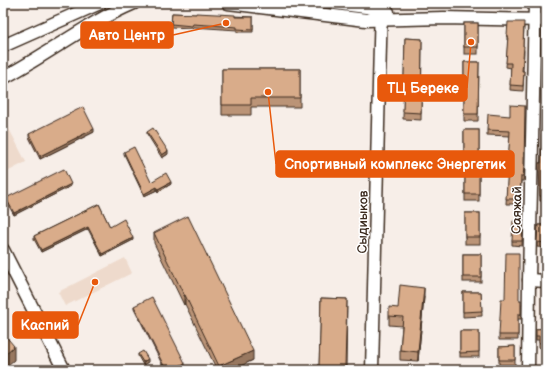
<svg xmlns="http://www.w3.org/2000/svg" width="549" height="373" font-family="'Balsamiq Sans',sans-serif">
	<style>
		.built { fill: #eedacc }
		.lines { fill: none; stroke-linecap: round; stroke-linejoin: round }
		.minor-casing { stroke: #3b2a1e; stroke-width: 15 }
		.minor { stroke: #fff; stroke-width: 12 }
		.wall { fill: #bb9477; stroke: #3b2a1e }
		.shaded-wall { fill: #987861; stroke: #3b2a1e }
		.building { fill: #d9ac8a; stroke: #3b2a1e }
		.labels { text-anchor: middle; stroke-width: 3; stroke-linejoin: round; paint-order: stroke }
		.street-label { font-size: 13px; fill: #3b2a1e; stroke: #fff }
		.leader { fill: none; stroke: #e8590c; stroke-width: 1.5 }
		.callout-dot { fill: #e8590c; stroke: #fff; stroke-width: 1.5 }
		.callout { fill: #e8590c; stroke: #e8590c; stroke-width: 1.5 }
		.callout-label { font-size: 14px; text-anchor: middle; font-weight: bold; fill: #fff }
	</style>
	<rect width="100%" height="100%" fill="#f7eee8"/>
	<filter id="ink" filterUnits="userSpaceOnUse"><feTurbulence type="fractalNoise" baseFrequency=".025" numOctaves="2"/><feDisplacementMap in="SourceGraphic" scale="8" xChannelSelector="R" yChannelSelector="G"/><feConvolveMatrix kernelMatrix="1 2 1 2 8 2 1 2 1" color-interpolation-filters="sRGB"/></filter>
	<g filter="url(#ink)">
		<g class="built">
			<path d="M3,117L26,162L5,173L3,168Z"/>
			<path d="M125,258L132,273L65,306L58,292Z"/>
		</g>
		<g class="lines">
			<defs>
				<g id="minor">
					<path d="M228,3L366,20L444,18L546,20"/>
					<path d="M335,3L366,7L388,12"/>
					<path d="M3,46L100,3"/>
					<path d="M3,78C47,55 87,23 134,3"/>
					<path d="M3,250L64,370"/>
					<path d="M529,280L546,281"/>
					<path d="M372,370L381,3"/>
					<path d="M528,370L529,280L535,3"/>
				</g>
			</defs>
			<use href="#minor" class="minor-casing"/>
			<use href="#minor" class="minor"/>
		</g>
		<g class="wall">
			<path d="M172,13L253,17V32H237V30L193,27L192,28L171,27Z"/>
			<rect x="464" y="23" width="14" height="31"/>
			<rect x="544" y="23" width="2" height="25"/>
			<path d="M524,27L523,46L524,51L523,71H524L523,91L510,90L511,68L506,67L508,40H507V35Z"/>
			<path d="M405,38L422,39L421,120L403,119Z"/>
			<path d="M464,62H479L478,121H464Z"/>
			<path d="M222,69H300V107H251V115H222Z"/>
			<rect x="542" y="80" width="4" height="25"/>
			<path d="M510,116L524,171L523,181H521L520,204H506L510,136L487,135V130Z"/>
			<rect x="464" y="130" width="15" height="31"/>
			<path d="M94,132L40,159L29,137V134Z"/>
			<path d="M147,132L168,154L162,158L147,134Z"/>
			<path d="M546,134V201H540L539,163H541Z"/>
			<path d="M124,152L151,182L171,184L158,192L157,190L144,196L124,154Z"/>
			<rect x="465" y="171" width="14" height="30"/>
			<path d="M71,186L14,215L6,201V198Z"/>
			<path d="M99,204L110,227L133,240L102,256L88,229L41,252L34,239V236Z"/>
			<rect x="465" y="213" width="15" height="31"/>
			<path d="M523,222L522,246L512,245V241Z"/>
			<path d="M538,225H546V248L537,247Z"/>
			<path d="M154,233L253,360L232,370H217L185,304L184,305L154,243Z"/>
			<rect x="463" y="254" width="18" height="28"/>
			<path d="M463,292H481L482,316L463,317Z"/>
			<path d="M424,297L418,361L400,360V350L402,326L389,325V316L398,308Z"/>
			<path d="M321,298L347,299L346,370H319Z"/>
			<path d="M519,300L521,305V319H518V340H499V335Z"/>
			<path d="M134,306L185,366L176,370H165L134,308Z"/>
			<path d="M546,328L543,347L539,348V340H536V329Z"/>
			<rect x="460" y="331" width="19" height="26"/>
			<path d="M515,346V365H499V347Z"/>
			<path d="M138,354L148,362L143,365L138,356Z"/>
		</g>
		<g class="shaded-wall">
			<path d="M8,3H13L3,8V6Z"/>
			<path d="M94,129V132L40,159V156Z"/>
			<path d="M168,151V154L162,158V155Z"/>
			<path d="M171,182V184L158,192V189Z"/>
			<path d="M71,184V186L14,215V213Z"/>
			<path d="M157,187V190L144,196V194Z"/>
			<path d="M88,227V229L41,252V250Z"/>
			<path d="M133,238V240L102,256V254Z"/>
			<path d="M424,288V297L418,361V352Z"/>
			<path d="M184,295H185V304L184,305Z"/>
			<path d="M14,346V360L3,369V356Z"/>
			<path d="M253,351V360L232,370H219V366Z"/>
			<path d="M148,359V362L143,365V362Z"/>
			<path d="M185,363V366L176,370H171Z"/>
		</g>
		<g class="building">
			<path d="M3,3H8L3,6Z"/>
			<path d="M172,13L196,14V13L216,14L235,15V17H253V30L237,29V27L193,24L192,26L171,24Z"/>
			<path d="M508,22H524L523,46H524L522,71H524L523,86L510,85L511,63H506L508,35H507Z"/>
			<rect x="464" y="23" width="14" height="24"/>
			<rect x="544" y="23" width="2" height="20"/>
			<path d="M405,38L422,39L421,113L403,112Z"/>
			<path d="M464,62H479L478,114H464Z"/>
			<path d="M222,69H300V98H251V105H222Z"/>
			<rect x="542" y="80" width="4" height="20"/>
			<path d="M510,105L525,106L524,167L523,176H521L520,199H506L510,131L487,130L488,114L510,116Z"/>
			<path d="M83,107L94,129L40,156L29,134Z"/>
			<path d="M153,128L168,151L162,155L147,132Z"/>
			<rect x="464" y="130" width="15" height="24"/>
			<path d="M542,134H546V196H540L539,163H541Z"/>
			<path d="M134,147L151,182L166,173L171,182L158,189L157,187L144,194L124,152Z"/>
			<path d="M64,169L71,184L14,213L6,198Z"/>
			<rect x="465" y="171" width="14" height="23"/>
			<path d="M99,204L110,227L124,219L133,238L102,254L88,227L41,250L34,236Z"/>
			<rect x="465" y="213" width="15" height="24"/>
			<path d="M188,216L253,351L219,366L185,295H184L154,233Z"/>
			<path d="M513,221L523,222L522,241H512Z"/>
			<path d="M538,225H546V243L537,242Z"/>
			<path d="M506,253H519V300H521V314H518V335H499L501,299H505Z"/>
			<rect x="463" y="254" width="18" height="23"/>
			<path d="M400,285L424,288L418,352L400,350L403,317L389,316V307L398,308Z"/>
			<path d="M463,292H481L482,311L463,312Z"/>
			<path d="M152,297L185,363L171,370H166L134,306Z"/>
			<path d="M321,298L347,299L345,367H319Z"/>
			<path d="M546,328V370H542L543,342L539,343V336H536V329Z"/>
			<path d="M460,331H479V352L460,353Z"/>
			<path d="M3,333L14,346L3,356Z"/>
			<path d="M515,346V360H499V347Z"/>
			<path d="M143,351L148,359L143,362L138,354Z"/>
		</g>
	</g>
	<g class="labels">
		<g class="street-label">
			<text transform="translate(516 210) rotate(-89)" y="5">Саяжай</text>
			<text transform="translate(362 222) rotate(-89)" y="5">Сыдиыков</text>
		</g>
	</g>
	<path class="leader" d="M226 23L173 35M471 42L467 88M268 92L276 164M95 282L78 325"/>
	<g class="callout-dot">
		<circle cx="226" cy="23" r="4"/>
		<circle cx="471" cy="42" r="4"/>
		<circle cx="268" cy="92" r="4"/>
		<circle cx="95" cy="282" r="4"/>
	</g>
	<g class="callout">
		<rect x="81" y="22" width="92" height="26" rx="4"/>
		<rect x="378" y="75" width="89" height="26" rx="4"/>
		<rect x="276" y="151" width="238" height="26" rx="4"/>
		<rect x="13" y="312" width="65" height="26" rx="4"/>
	</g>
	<g class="callout-label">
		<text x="127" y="40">Авто Центр</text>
		<text x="423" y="93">ТЦ Береке</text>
		<text x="395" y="169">Спортивный комплекс Энергетик</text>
		<text x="45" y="330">Каспий</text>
	</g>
	<rect width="549" height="373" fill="none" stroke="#fff" stroke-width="16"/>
	<rect x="8" y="8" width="533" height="357" fill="none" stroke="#3b2a1e" stroke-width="1.5" filter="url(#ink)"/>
</svg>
